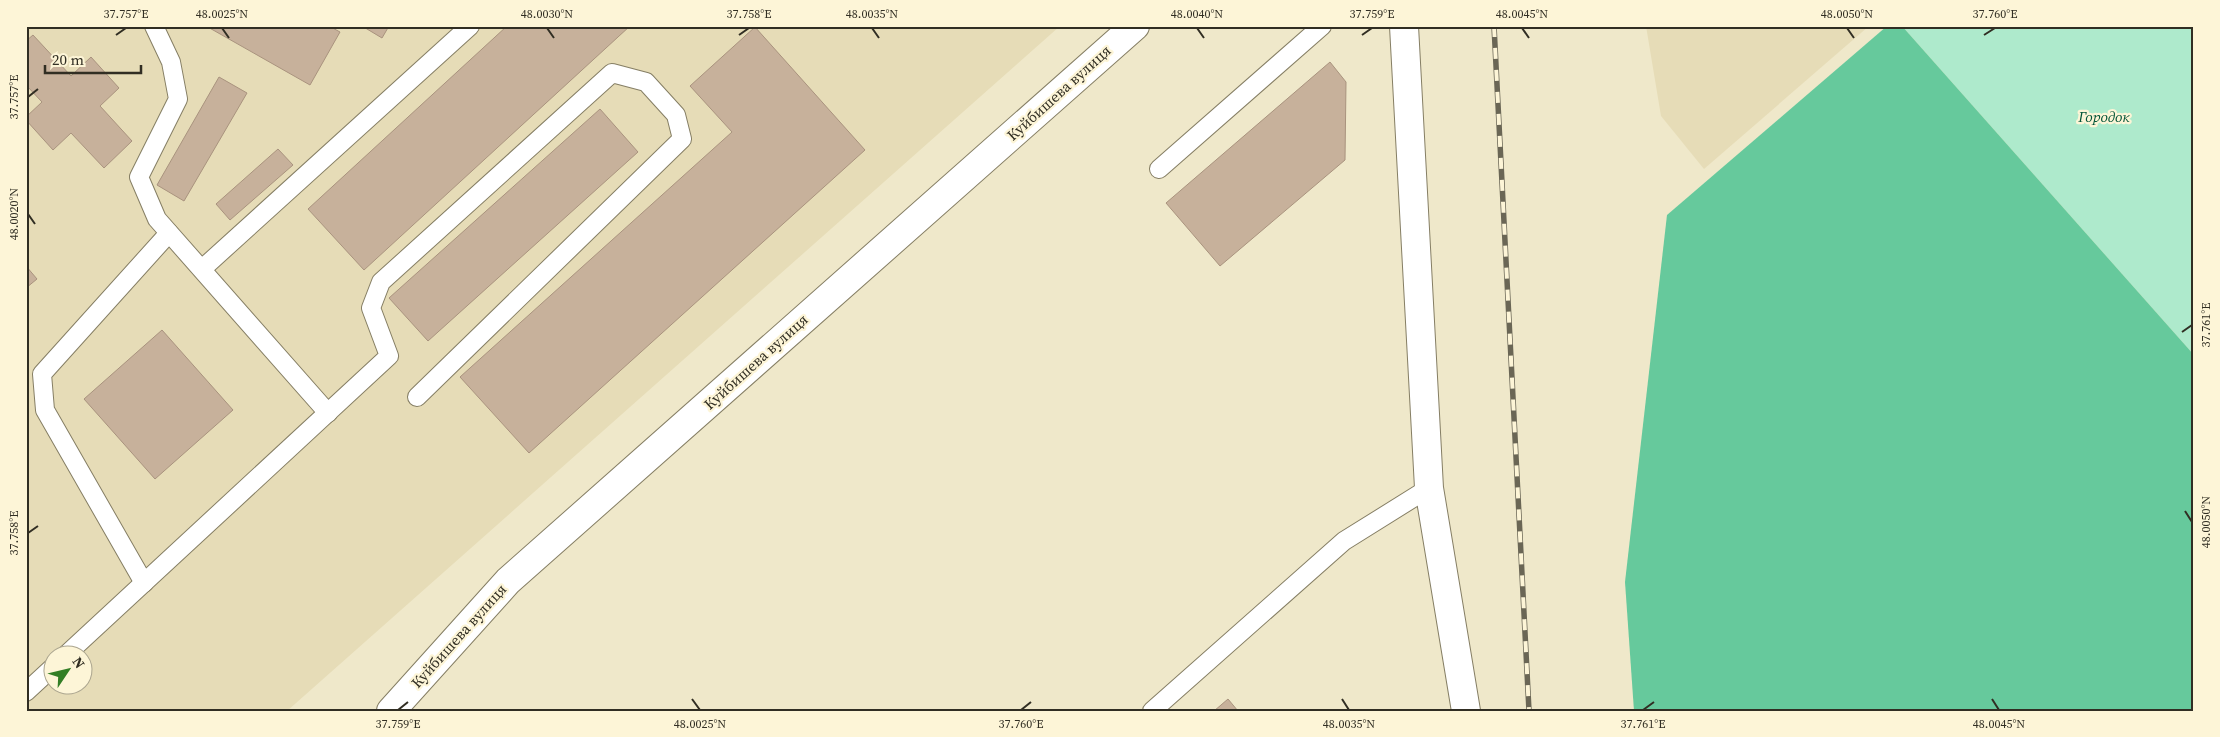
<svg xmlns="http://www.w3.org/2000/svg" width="2220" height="737" font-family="'Source Serif 4',serif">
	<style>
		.built { fill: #e6dcb7; fill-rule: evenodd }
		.green { fill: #aeeacc }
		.forest { fill: #66c99c }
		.building { fill: #c7b19b; stroke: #a9937e }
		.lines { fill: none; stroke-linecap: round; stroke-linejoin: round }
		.service-casing { stroke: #857e64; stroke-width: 20 }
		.minor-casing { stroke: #857e64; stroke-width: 30 }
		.secondary-casing { stroke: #857e64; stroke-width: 30 }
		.service { stroke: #fff; stroke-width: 18 }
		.minor { stroke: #fff; stroke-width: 28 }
		.secondary { stroke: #fff; stroke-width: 28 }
		.rail-casing { stroke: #6a6655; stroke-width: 5.5 }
		.rail { stroke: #fdf5d7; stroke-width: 4; stroke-dasharray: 11; stroke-linecap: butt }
		.ticks { fill: none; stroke: #312e23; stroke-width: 2 }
		.labels { text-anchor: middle; stroke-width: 4.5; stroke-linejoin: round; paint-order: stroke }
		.street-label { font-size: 15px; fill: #312e23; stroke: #fdf5d7 }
		.park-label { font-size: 15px; font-style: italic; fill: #005437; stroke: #fdf5d7 }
		.neatline { fill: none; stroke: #312e23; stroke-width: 2 }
		.ticks-label { font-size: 12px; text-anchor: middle; fill: #312e23 }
	</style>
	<rect width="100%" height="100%" fill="#efe8ca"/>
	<g class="built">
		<path d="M26,26H1060L287,711H26ZM52,654H82V684H52Z"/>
		<path d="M1646,26H1869L1704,169L1661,116Z"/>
	</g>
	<path class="green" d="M1902,26H2194V355Z"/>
	<path class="forest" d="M1887,26H1902L2194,355V711H1634L1625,582L1667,215Z"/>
	<g class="building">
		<path d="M206,26H329L340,32L310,85Z"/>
		<path d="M362,26H389L382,38Z"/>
		<path d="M507,26H630L364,270L308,209Z"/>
		<path d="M755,27L865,150L529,453L460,377L732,132L690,86Z"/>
		<path d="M33,35L71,76L91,57L119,88L100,106L132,141L104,168L71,133L53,150L26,120V117L42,102L26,85V41Z"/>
		<path d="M1330,62L1346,82L1345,160L1220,266L1166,203Z"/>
		<path d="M219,77L247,93L184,201L157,185Z"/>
		<path d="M600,109L638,152L428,341L389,298Z"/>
		<path d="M278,149L293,165L230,220L216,204Z"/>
		<path d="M26,266L37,279L26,288Z"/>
		<path d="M162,330L233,410L155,479L84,399Z"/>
		<path d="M1228,699L1238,711H1214Z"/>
	</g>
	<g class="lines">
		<defs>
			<g id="service">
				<path d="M154,26L171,62L178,99L139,177L157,219L328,413"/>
				<path d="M1159,169L1322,26"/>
				<path d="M202,269L470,26"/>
				<path d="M144,583L45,410L42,374L169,233"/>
				<path d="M67,654L389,356L371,308L381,282L612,73L646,82L676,115L682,139L417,397"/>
				<path d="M26,692L52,668"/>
				<path d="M1152,711L1344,541L1429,488"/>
			</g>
			<path id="minor" d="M1404,26L1429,488L1466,711"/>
			<path id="secondary" d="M391,711L508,581L1135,26"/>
		</defs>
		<use href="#service" class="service-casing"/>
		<use href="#minor" class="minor-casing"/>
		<use href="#secondary" class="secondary-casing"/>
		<use href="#service" class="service"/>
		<use href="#minor" class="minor"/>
		<use href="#secondary" class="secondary"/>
		<defs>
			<path id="rail" d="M1494,26L1529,711"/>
		</defs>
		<use href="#rail" class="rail-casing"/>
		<use href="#rail" class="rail"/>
	</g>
	<path class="ticks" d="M222,28L229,38M547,28L554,38M872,28L879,38M1197,28L1204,38M1522,28L1529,38M1847,28L1854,38M116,35L126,28M739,35L749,28M1362,35L1372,28M1984,35L1995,28M28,97L38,89M28,214L35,224M2182,332L2192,325M2185,511L2192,522M28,533L38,526M692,699L700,710M1342,699L1349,710M1992,699L1999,710M398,710L408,702M1021,710L1031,702M1643,710L1654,702"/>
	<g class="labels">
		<g class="street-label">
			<text transform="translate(1059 93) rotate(-42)" y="5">Куйбишева вулиця</text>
			<text transform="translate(756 362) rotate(-42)" y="5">Куйбишева вулиця</text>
			<text transform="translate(459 636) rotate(-48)" y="5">Куйбишева вулиця</text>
		</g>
		<g class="park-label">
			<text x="2104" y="122">Городок</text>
		</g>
	</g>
	<rect width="2220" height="737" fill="none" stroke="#fdf5d7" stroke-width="55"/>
	<g transform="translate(68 670) rotate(55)"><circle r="24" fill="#fdf5d7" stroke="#aba58f"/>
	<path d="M0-4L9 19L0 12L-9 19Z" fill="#337e25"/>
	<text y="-8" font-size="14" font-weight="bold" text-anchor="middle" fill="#312e23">N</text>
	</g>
	<path d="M45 65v8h96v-8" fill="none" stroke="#312e23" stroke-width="2.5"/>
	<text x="52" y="65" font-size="15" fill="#312e23" stroke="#fdf5d7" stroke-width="4" paint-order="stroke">20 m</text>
	<rect x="28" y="28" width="2164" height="682" class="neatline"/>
	<g class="ticks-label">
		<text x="126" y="18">37.757°E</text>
		<text x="222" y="18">48.0025°N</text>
		<text x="547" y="18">48.0030°N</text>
		<text x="749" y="18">37.758°E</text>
		<text x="872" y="18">48.0035°N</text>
		<text x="1197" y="18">48.0040°N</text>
		<text x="1372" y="18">37.759°E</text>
		<text x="1522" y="18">48.0045°N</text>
		<text x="1847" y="18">48.0050°N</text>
		<text x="1995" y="18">37.760°E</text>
		<text transform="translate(14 97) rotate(-90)" y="4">37.757°E</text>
		<text transform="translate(14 214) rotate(-90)" y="4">48.0020°N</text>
		<text transform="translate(2206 325) rotate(-90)" y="4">37.761°E</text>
		<text transform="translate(2206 522) rotate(-90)" y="4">48.0050°N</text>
		<text transform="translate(14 533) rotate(-90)" y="4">37.758°E</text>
		<text x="398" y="728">37.759°E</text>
		<text x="700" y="728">48.0025°N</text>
		<text x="1021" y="728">37.760°E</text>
		<text x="1349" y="728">48.0035°N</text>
		<text x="1643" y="728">37.761°E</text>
		<text x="1999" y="728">48.0045°N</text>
	</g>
</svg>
